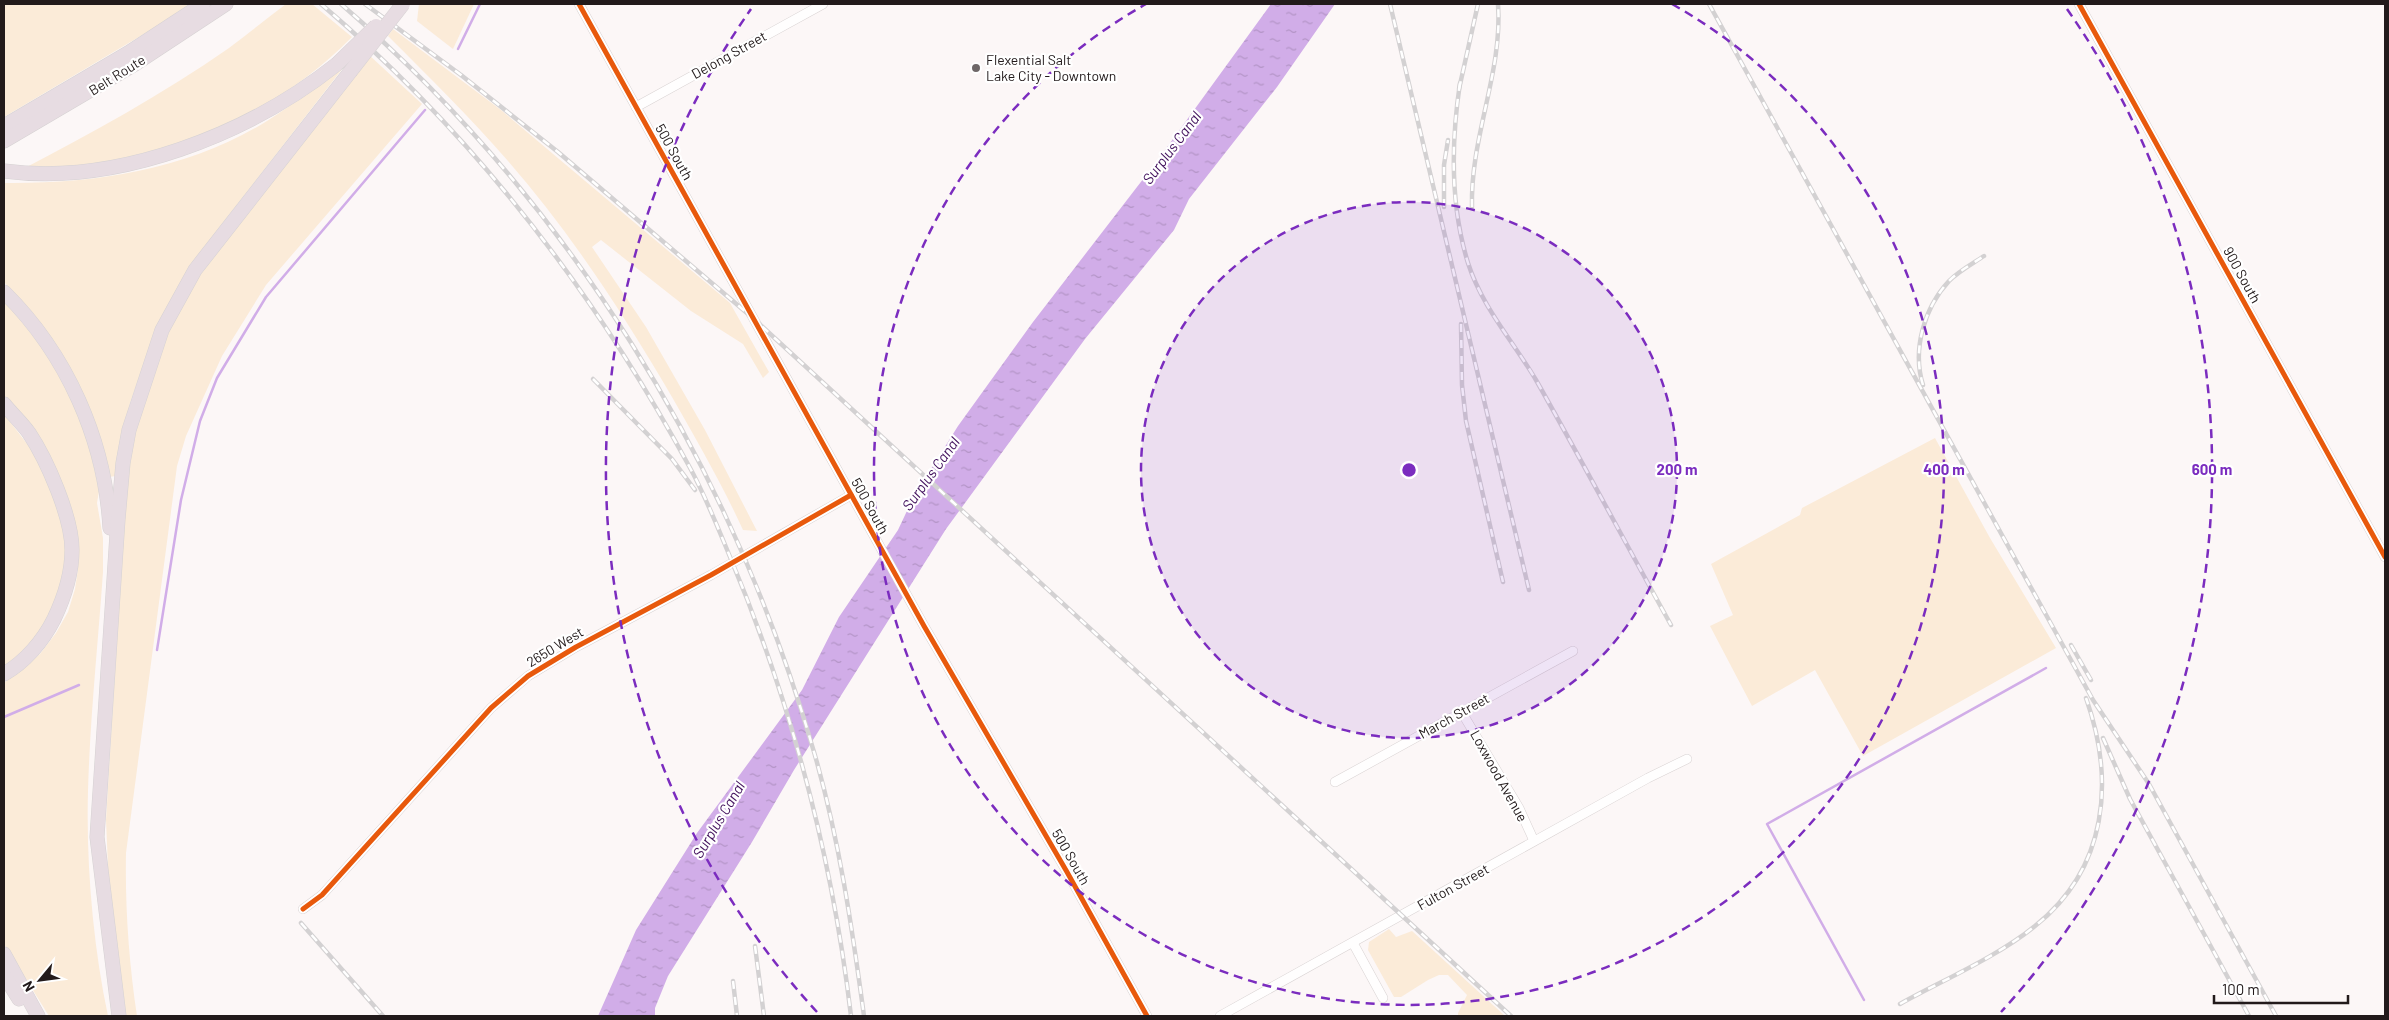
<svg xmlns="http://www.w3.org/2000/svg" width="2389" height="1020" font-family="Barlow,sans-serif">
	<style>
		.grass { fill: #fbebd8 }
		.water { fill: url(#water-ripples) }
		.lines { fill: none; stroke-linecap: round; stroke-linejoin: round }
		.stream { stroke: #d1ade8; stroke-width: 2.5 }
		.minor-casing { stroke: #d9d3d3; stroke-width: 10 }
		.highway-casing { stroke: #d6d2d3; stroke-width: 15 }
		.minor { stroke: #fffefe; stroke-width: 9 }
		.highway { stroke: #e7dce2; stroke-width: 14 }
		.rail-casing { stroke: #d3d1d2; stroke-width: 4.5 }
		.rail { stroke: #fff; stroke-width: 2.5; stroke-dasharray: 8; stroke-linecap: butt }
		.highway-bridge-casing { stroke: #d6d2d3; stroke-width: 15; stroke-linecap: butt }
		.highway-bridge { stroke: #e7dce2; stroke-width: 14 }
		.cycleway-casing { stroke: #fff; stroke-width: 8 }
		.cycleway { stroke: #e8590c; stroke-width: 5 }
		.ring { fill: none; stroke: #7b2cbf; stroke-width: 2.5; stroke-dasharray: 9 6 }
		.poi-dot { fill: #6e6768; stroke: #fff; stroke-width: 2 }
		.labels { text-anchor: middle; stroke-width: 4.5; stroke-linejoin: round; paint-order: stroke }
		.street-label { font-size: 14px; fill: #221a1b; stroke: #fff }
		.poi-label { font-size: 14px; fill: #221a1b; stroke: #fff; text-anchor: start }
		.water-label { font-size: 15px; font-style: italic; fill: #42115d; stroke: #fff }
		.centre { fill: #7b2cbf; stroke: #fff; stroke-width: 2.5 }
		.ring-label { font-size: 15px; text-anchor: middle; font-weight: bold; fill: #7b2cbf; stroke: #fff; stroke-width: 4.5; stroke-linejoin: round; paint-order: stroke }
	</style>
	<defs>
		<pattern id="water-ripples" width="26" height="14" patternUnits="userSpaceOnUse" patternTransform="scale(1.25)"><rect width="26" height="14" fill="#d1ade8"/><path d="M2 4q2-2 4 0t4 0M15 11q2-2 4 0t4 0" fill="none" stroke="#b394c6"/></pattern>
	</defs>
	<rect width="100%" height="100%" fill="#fcf7f7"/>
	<g class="grass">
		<path d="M4,4H189L159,25L4,117Z"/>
		<path d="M286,4H312L352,37C286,105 194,147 101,165C76,170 47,169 21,170C92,133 163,94 229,48C248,34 267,18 286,4Z"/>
		<path d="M419,4H474L453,49L417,21Z"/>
		<path d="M393,29L501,110L730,303L769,372L763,378L743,344L691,311L601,240L592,247L646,327L705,430L757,531L743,530C722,484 697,441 672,397C624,315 571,233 508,161C470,117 429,77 388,36Z"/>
		<path d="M368,54L422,104L266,285L222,356L186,436L177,466L126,853C125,908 129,962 137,1016H126L110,914L106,820L126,487L134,437L155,363L180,307L209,260Z"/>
		<path d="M340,66L343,68L205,246L151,343L130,403L116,476L109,477L36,319L4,282V183C95,184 188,170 267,121C293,105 317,85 340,66Z"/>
		<path d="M4,298L59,370L88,439L99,491L97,503L103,538V572C98,644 90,718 88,791C86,864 93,945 108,1016H49L4,944V683L40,654L56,633L68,612L75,589L78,569L77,546L72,519L4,400Z"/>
		<path d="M4,414L31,449L50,484L63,527L67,562L49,623L4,671Z"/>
		<path d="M1935,438L1990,538L2056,648L1863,756L1815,670L1752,706L1710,626L1733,615L1711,564L1800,515L1802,508Z"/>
		<path d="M1389,929L1396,937L1412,931L1505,1016H1458V1013L1467,995L1448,975H1439L1428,980L1401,997H1394L1368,950L1369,942Z"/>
	</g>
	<path class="water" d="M1271,4H1335L1277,87L1189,199L1174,230L1085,339L946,529L794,770L752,842L668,976L655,1008V1016H598L636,930L697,833L802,690L839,617L898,530L914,496L958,426L1033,322L1157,161Z"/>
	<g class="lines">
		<g class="stream">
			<path d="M458,49L480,4"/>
			<path d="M157,650L181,500L200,421L217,378L266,297L425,110"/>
			<path d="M4,717L79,685"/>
			<path d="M1864,1000L1767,824L2046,668"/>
		</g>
		<defs>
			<g id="minor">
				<path d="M579,4L924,626L1067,872L1147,1016"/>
				<path d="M2079,4L2385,557"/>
				<path d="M636,107L823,4"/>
				<path d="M1461,711L1519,808L1534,841"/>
				<path d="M1335,782L1573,651"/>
				<path d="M303,909L322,895L491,708L528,676L576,647L711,575L851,495"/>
				<path d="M1353,943L1383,998"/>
				<path d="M1220,1016L1648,778L1687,759"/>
			</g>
			<g id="highway">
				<path d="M4,126L128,53L203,4"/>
				<path d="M4,141L135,64L226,4"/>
				<path d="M4,171C118,186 249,134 337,64"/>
				<path d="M4,292C67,354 105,440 110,528"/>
				<path d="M4,404C12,414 22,423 29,433C47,460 72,517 72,550C72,573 64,598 54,619C43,641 25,662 4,674"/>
				<path d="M4,954L38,1016"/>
				<path d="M4,975L19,999"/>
				<path d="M119,1016L97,837L118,519L123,463L129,430L162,330L195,270L350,72"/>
			</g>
		</defs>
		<use href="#minor" class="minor-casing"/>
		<use href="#highway" class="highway-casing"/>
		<use href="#minor" class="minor"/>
		<use href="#highway" class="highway"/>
		<defs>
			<g id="rail">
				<path d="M321,4C472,133 594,291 689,466C704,493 716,523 728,552C791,701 832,855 851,1016"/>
				<path d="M341,4C568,200 731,464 814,752C839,838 852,927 864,1016"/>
				<path d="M365,4L461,75L558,152L754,319L1511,1016"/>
				<path d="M1390,4L1529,590"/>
				<path d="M1709,4L2093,700L2149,784L2276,1016"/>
				<path d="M1460,83C1451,143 1450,205 1468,263C1482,307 1513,341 1536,380C1582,461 1626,544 1671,625"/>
				<path d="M1459,89L1478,4"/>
				<path d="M1444,207V165L1448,140"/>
				<path d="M1472,207C1470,137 1503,72 1498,4"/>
				<path d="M1461,324L1462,385L1466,421L1503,582"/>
				<path d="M593,379L672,459L695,490"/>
				<path d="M1923,385C1912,350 1924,308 1949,281C1959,271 1972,264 1984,256"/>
				<path d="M2071,645L2091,680"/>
				<path d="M2103,738L2130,799L2249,1016"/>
				<path d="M301,923L383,1016"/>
				<path d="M755,946L764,1016"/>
				<path d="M733,981L737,1016"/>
				<path d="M1900,1004C1943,980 1997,957 2035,926C2108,868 2115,780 2086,698"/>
			</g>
		</defs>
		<use href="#rail" class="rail-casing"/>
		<use href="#rail" class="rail"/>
		<defs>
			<g id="highway-bridge">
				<path d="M337,64L376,26"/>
				<path d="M350,72L403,4"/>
			</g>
		</defs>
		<use href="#highway-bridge" class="highway-bridge-casing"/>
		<use href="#highway-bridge" class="highway-bridge"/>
		<defs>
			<g id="cycleway">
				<path d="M579,4L924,626L1067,872L1147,1016"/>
				<path d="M2079,4L2385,557"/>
				<path d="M303,909L322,895L491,708L528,676L576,647L711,575L851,495"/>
			</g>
		</defs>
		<use href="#cycleway" class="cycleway-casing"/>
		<use href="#cycleway" class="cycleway"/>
	</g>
	<circle cx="1409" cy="470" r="268" fill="#7b2cbf" fill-opacity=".12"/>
	<g class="ring">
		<circle cx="1409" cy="470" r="268"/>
		<path d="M1672 4A535 535 0 1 1 1146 4"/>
		<path d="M817 1012A803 803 0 0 1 751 9M2067 9A803 803 0 0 1 2001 1012"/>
	</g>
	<circle class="poi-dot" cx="976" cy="68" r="5"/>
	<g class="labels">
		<g class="street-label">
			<text transform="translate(729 55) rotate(-29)" y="5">Delong Street</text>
			<text transform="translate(117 75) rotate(-32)" y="5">Belt Route</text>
			<text transform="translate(674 152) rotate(61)" y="5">500 South</text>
			<text transform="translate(2242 275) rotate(61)" y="5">900 South</text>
			<text transform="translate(870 506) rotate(61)" y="5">500 South</text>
			<text transform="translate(555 647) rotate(-31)" y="5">2650 West</text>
			<text transform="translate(1454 716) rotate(-29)" y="5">March Street</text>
			<text transform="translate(1499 776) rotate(61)" y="5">Loxwood Avenue</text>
			<text transform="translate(1071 857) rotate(60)" y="5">500 South</text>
			<text transform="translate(1453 887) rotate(-29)" y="5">Fulton Street</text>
		</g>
		<g class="poi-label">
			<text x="986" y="65">Flexential Salt<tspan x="986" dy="16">Lake City - Downtown</tspan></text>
		</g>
		<g class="water-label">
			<text transform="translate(1172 148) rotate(-53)" y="5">Surplus Canal</text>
			<text transform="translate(931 474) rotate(-54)" y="5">Surplus Canal</text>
			<text transform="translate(719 820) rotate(-59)" y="5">Surplus Canal</text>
		</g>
	</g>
	<circle cx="1409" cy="470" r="8" class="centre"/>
	<g class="ring-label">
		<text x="1677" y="475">200 m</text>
		<text x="1944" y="475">400 m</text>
		<text x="2212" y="475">600 m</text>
	</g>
	<rect width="2389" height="1020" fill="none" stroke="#221a1b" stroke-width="10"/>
	<g transform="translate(40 980) rotate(241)" stroke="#ffffff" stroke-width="4" paint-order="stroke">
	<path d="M0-4L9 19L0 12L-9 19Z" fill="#221a1b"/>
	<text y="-8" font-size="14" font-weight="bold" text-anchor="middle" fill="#221a1b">N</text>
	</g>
	<path d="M2214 995v8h134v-8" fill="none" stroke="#221a1b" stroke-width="2.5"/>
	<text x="2222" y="995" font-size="15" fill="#221a1b" stroke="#ffffff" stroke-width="4" paint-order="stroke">100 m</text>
</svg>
